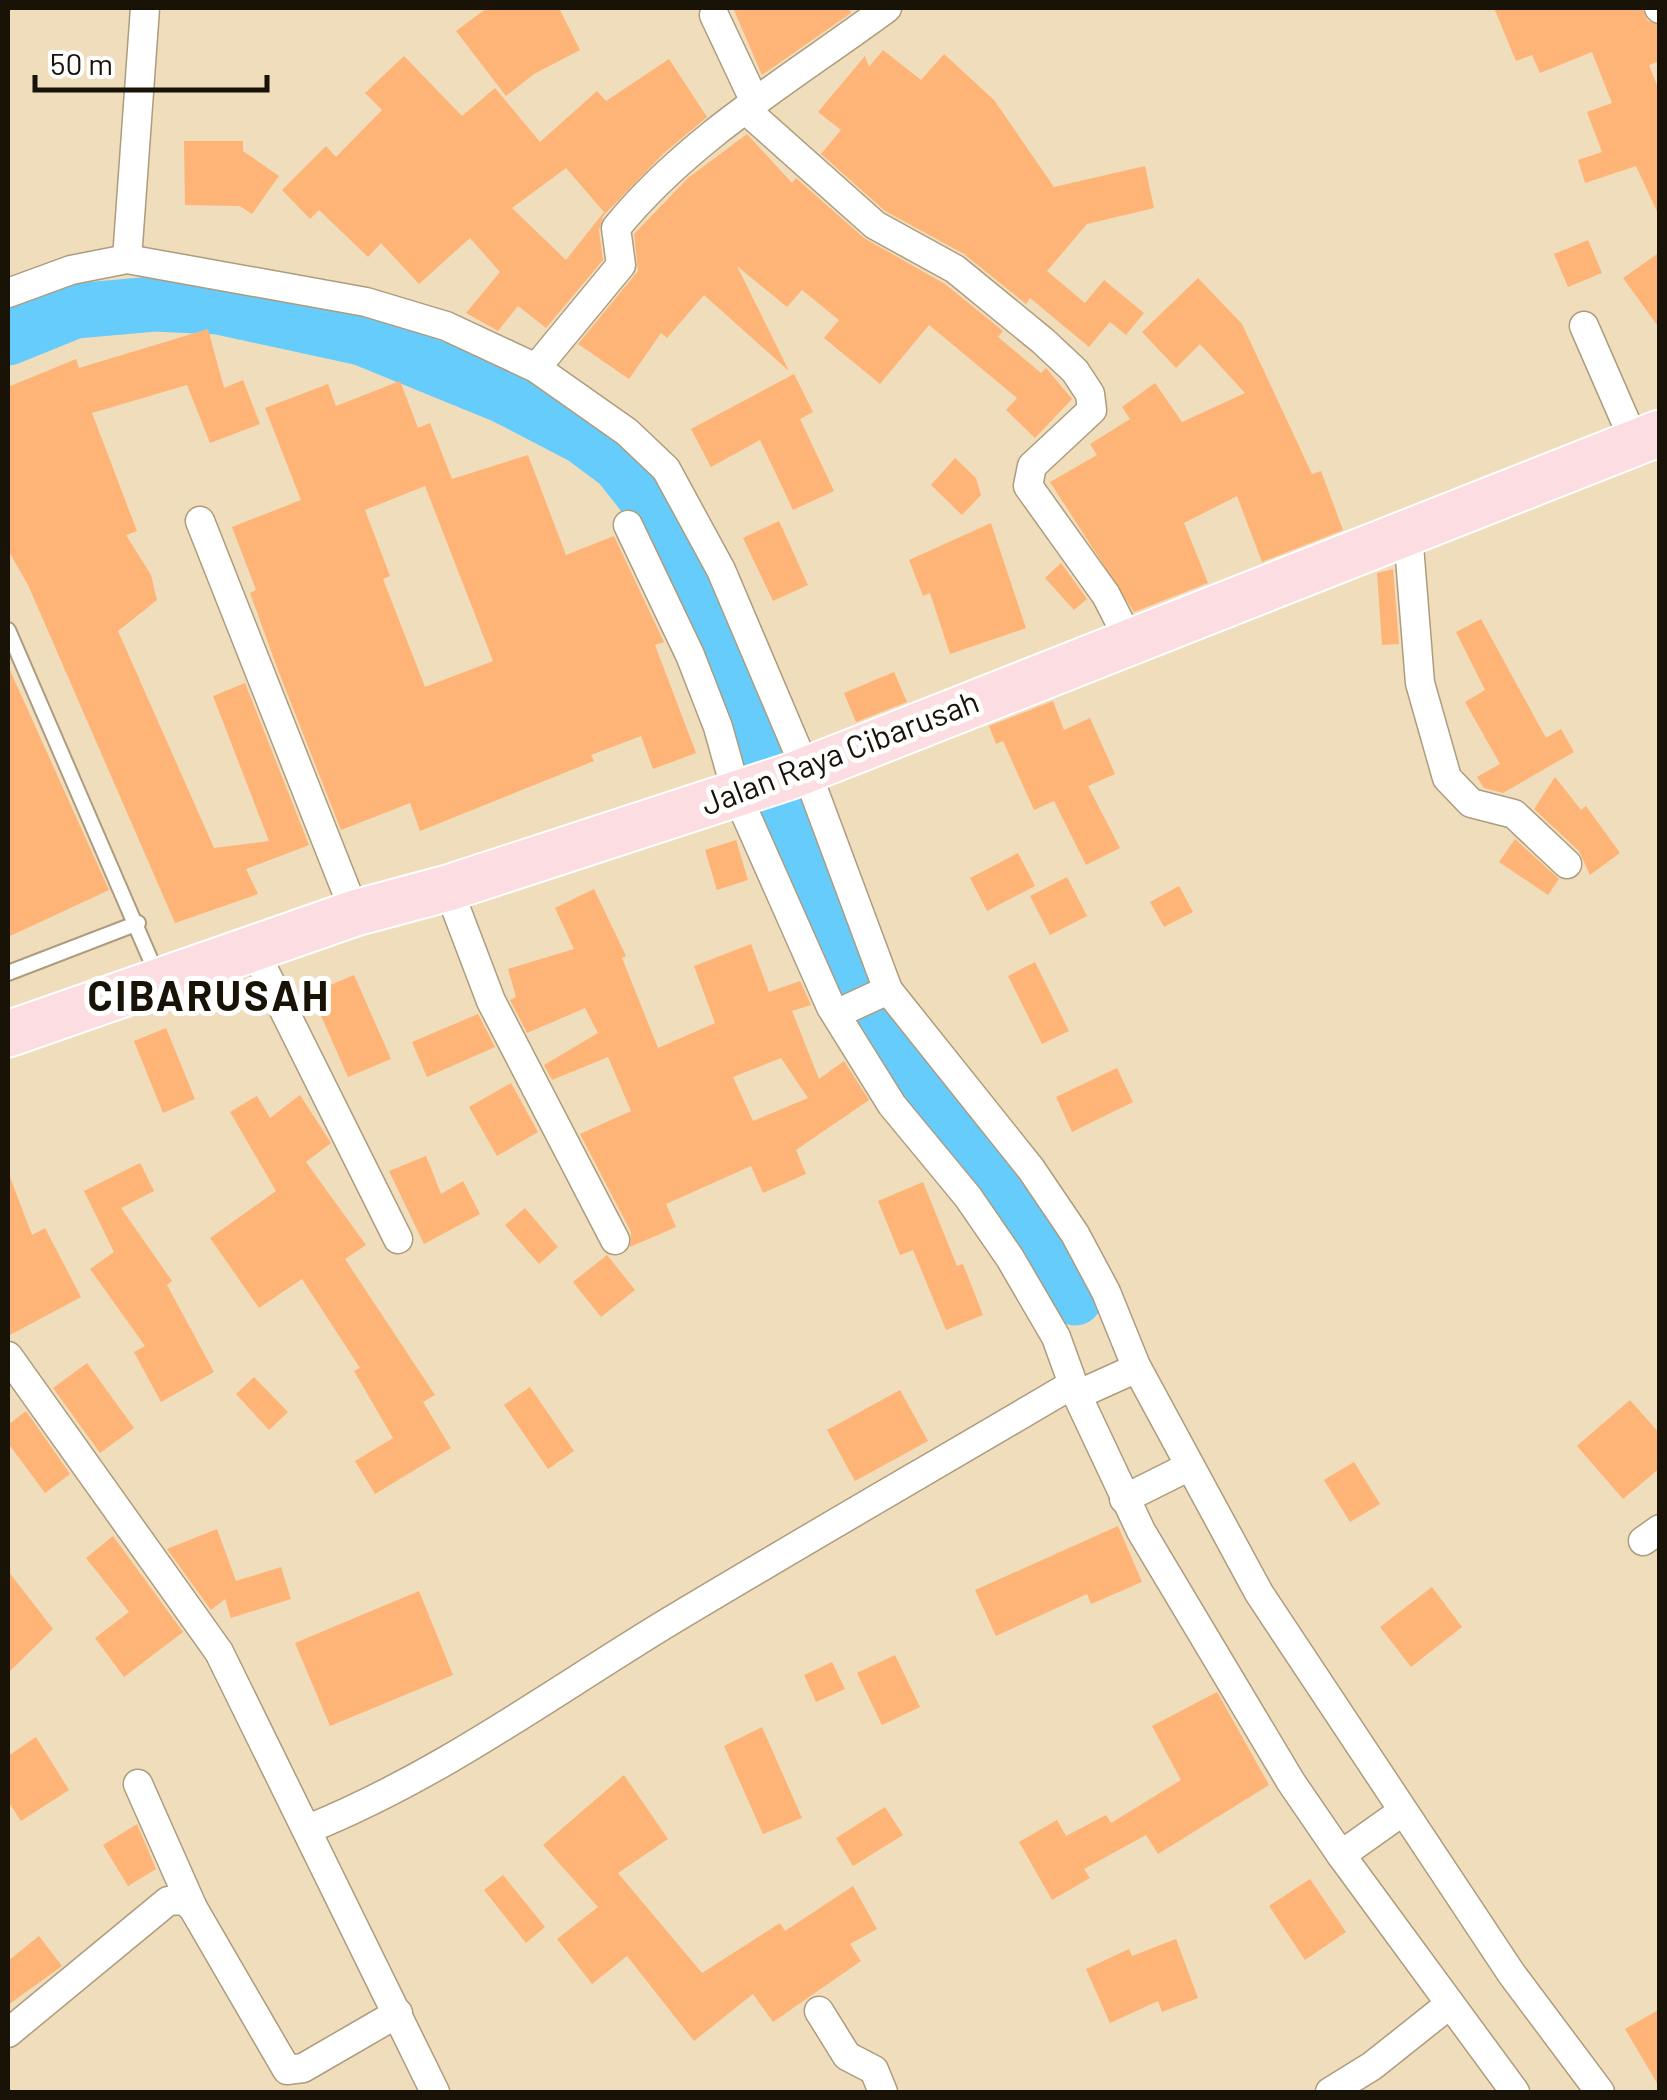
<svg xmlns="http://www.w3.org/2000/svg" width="1667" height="2100" font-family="Barlow,sans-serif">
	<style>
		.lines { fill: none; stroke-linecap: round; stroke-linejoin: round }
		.river { stroke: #66ccfb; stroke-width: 55 }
		.building { fill: #feb477; fill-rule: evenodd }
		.lane-casing { stroke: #ad9c7d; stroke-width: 18 }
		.street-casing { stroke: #ad9c7d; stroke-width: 31 }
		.primary-casing { stroke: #fff; stroke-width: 49 }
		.lane { stroke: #fff; stroke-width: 14 }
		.street { stroke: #fff; stroke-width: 28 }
		.primary { stroke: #fbdde2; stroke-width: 45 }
		.labels { text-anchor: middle; stroke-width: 10; stroke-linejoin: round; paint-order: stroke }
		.street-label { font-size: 32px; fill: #181207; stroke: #fff }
		.district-label { font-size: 42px; font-weight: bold; letter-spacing: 2.5px; fill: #181207; stroke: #fff }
	</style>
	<rect width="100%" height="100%" fill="#f0ddbc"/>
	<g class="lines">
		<path class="river" d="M8,338L75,311L154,304L219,307L362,338L504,396L583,437L619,464L668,526L690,568L727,677L789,826L841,975L879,1041L1009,1195L1075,1298"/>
	</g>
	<g class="building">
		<path d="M487,8H559L580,50L534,74L506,96L456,31Z"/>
		<path d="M733,8H849L851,13L762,75Z"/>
		<path d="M1494,8H1642L1647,20L1659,26L1660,61L1649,65L1660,93V218L1636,166L1585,183L1578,160L1602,152L1587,112L1612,103L1592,52L1540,73L1532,55L1516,61Z"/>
		<path d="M883,50L921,80L944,54L994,100L1054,187L1145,166L1154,208L1087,224L1047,271L1085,303L1104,280L1144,313L1126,335L1110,322L1089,347L1030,298L1026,304L964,254L885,211L821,154L841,130L818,112L865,56L869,67Z"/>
		<path d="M404,56L462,116L495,88L540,142L597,91L606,101L669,59L707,117L664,153L603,216L599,230L603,260L546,328L518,306L498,331L466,313L500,272L470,238L419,284L381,243L368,257L319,210L310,219L282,190L326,146L336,157L382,110L365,93ZM566,168L604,212L566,260L512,208Z"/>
		<path d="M747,134L792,183L796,178L864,238L945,284L1003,331L998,337L1041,373L1046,368L1072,399L1035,438L1006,410L1017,398L929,325L880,384L824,338L839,320L802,290L787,307L737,266L789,371L704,295L667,338L661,333L629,379L578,344L638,271L634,234L688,178Z"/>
		<path d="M184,141H243V151L279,176L252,214L240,206L185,205Z"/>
		<path d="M1588,240L1602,273L1568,287L1554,254Z"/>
		<path d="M1660,252V329L1623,278Z"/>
		<path d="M1198,278L1242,324L1312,474L1321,471L1343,530L1262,562L1237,496L1184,523L1208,583L1134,612L1050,482L1097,455L1090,444L1130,419L1122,407L1155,383L1182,422L1245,393L1200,344L1176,368L1142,332Z"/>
		<path d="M208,329L224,388L243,380L260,424L210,443L187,385L92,413L137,531L126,535L151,575L157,600L118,631L214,848L269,841L213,696L245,683L309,845L246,869L258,894L175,923L28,585L8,550V387L76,359L79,368Z"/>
		<path d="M794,374L813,412L800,419L834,491L793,510L760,440L711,467L691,429Z"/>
		<path d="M400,381L418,428L430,423L452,479L528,455L566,555L614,536L662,638L664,642L655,645L696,753L653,769L641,736L591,755L594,761L420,831L410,803L341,830L278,670L250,593L256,590L232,527L301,500L265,408L328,384L336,406ZM425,486L493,661L425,687L383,579L390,576L365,510Z"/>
		<path d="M955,458L976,478L981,495L962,515L931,485Z"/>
		<path d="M779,521L808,585L773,601L743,538Z"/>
		<path d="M991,523L1026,628L950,654L930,593L923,596L909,560Z"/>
		<path d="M1061,563L1087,599L1074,610L1045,578Z"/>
		<path d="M1393,569L1399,644L1382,645L1377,573Z"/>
		<path d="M1481,619L1546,738L1561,729L1574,752L1503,793L1484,788L1477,777L1500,764L1465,702L1485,690L1456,632Z"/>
		<path d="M8,666L109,890L8,937Z"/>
		<path d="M894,672L907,702L856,722L844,693Z"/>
		<path d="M1053,701L1064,730L1090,718L1115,774L1088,786L1120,848L1086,865L1054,801L1034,810L1003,741L996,744L989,726Z"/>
		<path d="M1555,777L1581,810L1586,806L1620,853L1590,875L1579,851L1534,809Z"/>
		<path d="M1515,839L1559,879L1548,895L1499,862Z"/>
		<path d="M736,840L748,880L717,890L705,850Z"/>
		<path d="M1018,853L1035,886L987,911L970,878Z"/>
		<path d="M1067,877L1087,916L1050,935L1030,896Z"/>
		<path d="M1179,886L1193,912L1164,927L1150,902Z"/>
		<path d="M594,889L626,956L622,958L658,1048L715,1023L694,966L751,944L769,992L800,981L811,1005L792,1011L819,1079L844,1061L869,1100L796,1150L806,1174L763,1193L751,1166L666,1204L676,1227L630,1247L631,1232L580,1134L631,1111L608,1057L552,1080L544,1065L598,1033L585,1008L527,1033L510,1000L516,997L508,969L574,949L555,908ZM781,1058L808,1098L753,1121L733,1077Z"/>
		<path d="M1035,962L1069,1031L1042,1044L1008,976Z"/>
		<path d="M354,975L391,1059L348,1077L311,993Z"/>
		<path d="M478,1014L495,1047L427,1077L412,1042Z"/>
		<path d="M166,1028L195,1099L163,1113L134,1041Z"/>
		<path d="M1117,1068L1133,1102L1072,1132L1056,1097Z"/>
		<path d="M511,1083L538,1132L497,1156L469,1107Z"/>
		<path d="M300,1095L331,1143L306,1162L366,1245L345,1259L435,1395L423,1402L451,1448L375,1494L355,1461L393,1438L354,1371L360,1368L302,1279L259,1308L210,1238L276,1191L230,1112L257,1096L270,1118Z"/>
		<path d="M426,1156L441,1194L463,1181L480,1214L424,1244L389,1171Z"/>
		<path d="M140,1163L154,1191L121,1208L172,1281L167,1285L214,1372L161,1402L134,1352L145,1346L90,1269L114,1252L84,1191Z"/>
		<path d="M10,1177L32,1235L45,1228L81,1297L8,1336Z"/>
		<path d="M923,1182L957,1266L963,1264L983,1315L946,1330L913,1250L900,1255L878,1201Z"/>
		<path d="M525,1208L558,1247L539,1264L505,1225Z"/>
		<path d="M607,1255L635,1290L601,1317L573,1282Z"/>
		<path d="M87,1363L134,1428L100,1453L53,1388Z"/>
		<path d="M254,1377L288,1412L269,1430L236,1394Z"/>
		<path d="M530,1387L574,1451L548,1469L504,1405Z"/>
		<path d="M900,1390L928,1441L855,1481L827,1430Z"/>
		<path d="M1630,1400L1660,1434V1468L1623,1499L1577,1446Z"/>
		<path d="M26,1411L70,1474L45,1493L8,1443V1425Z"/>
		<path d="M1354,1462L1380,1504L1350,1522L1324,1480Z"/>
		<path d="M1118,1526L1142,1582L1091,1604L1087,1594L996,1636L975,1590Z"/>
		<path d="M217,1529L236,1581L281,1567L291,1599L231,1618L225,1599L211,1610L167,1549Z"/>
		<path d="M113,1536L183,1632L124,1677L95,1638L129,1612L86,1558Z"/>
		<path d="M8,1571L53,1629L8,1673Z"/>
		<path d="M1432,1587L1462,1627L1411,1667L1380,1627Z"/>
		<path d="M419,1591L453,1675L330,1726L295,1643Z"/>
		<path d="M895,1655L920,1707L882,1725L857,1673Z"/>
		<path d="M832,1662L845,1689L816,1702L804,1675Z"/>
		<path d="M1217,1692L1269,1785L1158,1854L1146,1835L1084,1869L1090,1878L1052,1900L1019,1842L1057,1820L1066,1836L1106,1815L1111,1823L1181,1780L1152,1726Z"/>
		<path d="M762,1727L802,1818L763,1834L724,1746Z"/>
		<path d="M36,1737L69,1790L21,1821L8,1801V1756Z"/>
		<path d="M624,1775L668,1839L618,1873L702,1973L780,1923L785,1931L853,1886L877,1929L850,1944L861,1961L773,2022L753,1994L694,2041L627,1956L592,1984L557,1939L598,1907L543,1845Z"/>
		<path d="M885,1807L903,1835L853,1866L836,1838Z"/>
		<path d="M137,1824L156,1869L128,1886L103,1845Z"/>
		<path d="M503,1875L545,1927L526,1943L484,1890Z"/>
		<path d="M1310,1879L1346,1932L1305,1960L1269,1906Z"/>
		<path d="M39,1936L62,1966L8,2005V1961Z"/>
		<path d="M1176,1939L1198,1998L1162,2012L1158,2001L1110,2023L1086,1969L1129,1949L1132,1956Z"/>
		<path d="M1660,2009V2088L1625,2029Z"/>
	</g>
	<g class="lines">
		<defs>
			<g id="lane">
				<path d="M8,630L158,977"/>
				<path d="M8,973L138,923"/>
			</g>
			<g id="street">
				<path d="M1659,8L1660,9"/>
				<path d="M714,15L755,102"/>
				<path d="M746,110L875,225L955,269L1043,341L1075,371L1090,394L1092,410L1032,466L1028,486L1106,595L1129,640"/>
				<path d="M127,259L145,8"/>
				<path d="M8,293L71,270L127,259L366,302L446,326L536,368L627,432L666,469L721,570L806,770L888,990L1031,1169L1075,1234L1106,1292L1136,1366L1259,1593L1511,1973L1600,2092"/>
				<path d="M1584,326L1635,443"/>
				<path d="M536,368L621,265L616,228C689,138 795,76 887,8"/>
				<path d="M200,521L355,913"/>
				<path d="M628,525L690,655L718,727L737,795L831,1007L892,1105L968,1197L1010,1258L1056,1337L1077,1395L1141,1531L1291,1782L1341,1855L1403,1811"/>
				<path d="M1408,533L1420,683L1447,778L1471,803L1514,814L1567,864"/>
				<path d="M448,888L491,1001L615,1240"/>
				<path d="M254,950L398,1239"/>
				<path d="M836,1014L888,990"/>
				<path d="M8,1356L219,1652L435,2092"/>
				<path d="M1077,1395L1137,1368"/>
				<path d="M1124,1499L1188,1467"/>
				<path d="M1643,1541L1660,1529"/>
				<path d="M138,1784L193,1908"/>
				<path d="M308,1829C435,1778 546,1697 662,1626C798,1544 936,1465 1073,1384"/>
				<path d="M1341,1855L1515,2092"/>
				<path d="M819,2011L847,2056L874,2070L883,2092"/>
				<path d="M8,2033L168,1901L184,1900L193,1908L287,2070L303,2068L398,2013"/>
				<path d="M1330,2092L1372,2066L1450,2004"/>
			</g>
			<path id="primary" d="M8,1034L355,913L448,888L791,776L1660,433"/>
		</defs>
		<use href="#lane" class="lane-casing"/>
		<use href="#street" class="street-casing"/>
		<use href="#primary" class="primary-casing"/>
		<use href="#lane" class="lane"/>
		<use href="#street" class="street"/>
		<use href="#primary" class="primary"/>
	</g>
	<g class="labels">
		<g class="street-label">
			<text transform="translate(840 753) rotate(-21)" y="11">Jalan Raya Cibarusah</text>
		</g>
		<g class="district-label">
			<text x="209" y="1011">CIBARUSAH</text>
		</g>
	</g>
	<rect width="1667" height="2100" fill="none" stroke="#181207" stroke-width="20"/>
	<path d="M35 75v15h232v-15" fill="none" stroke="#181207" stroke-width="5"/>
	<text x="50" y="75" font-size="30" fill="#181207" stroke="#ffffff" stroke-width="8" paint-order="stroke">50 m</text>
</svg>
